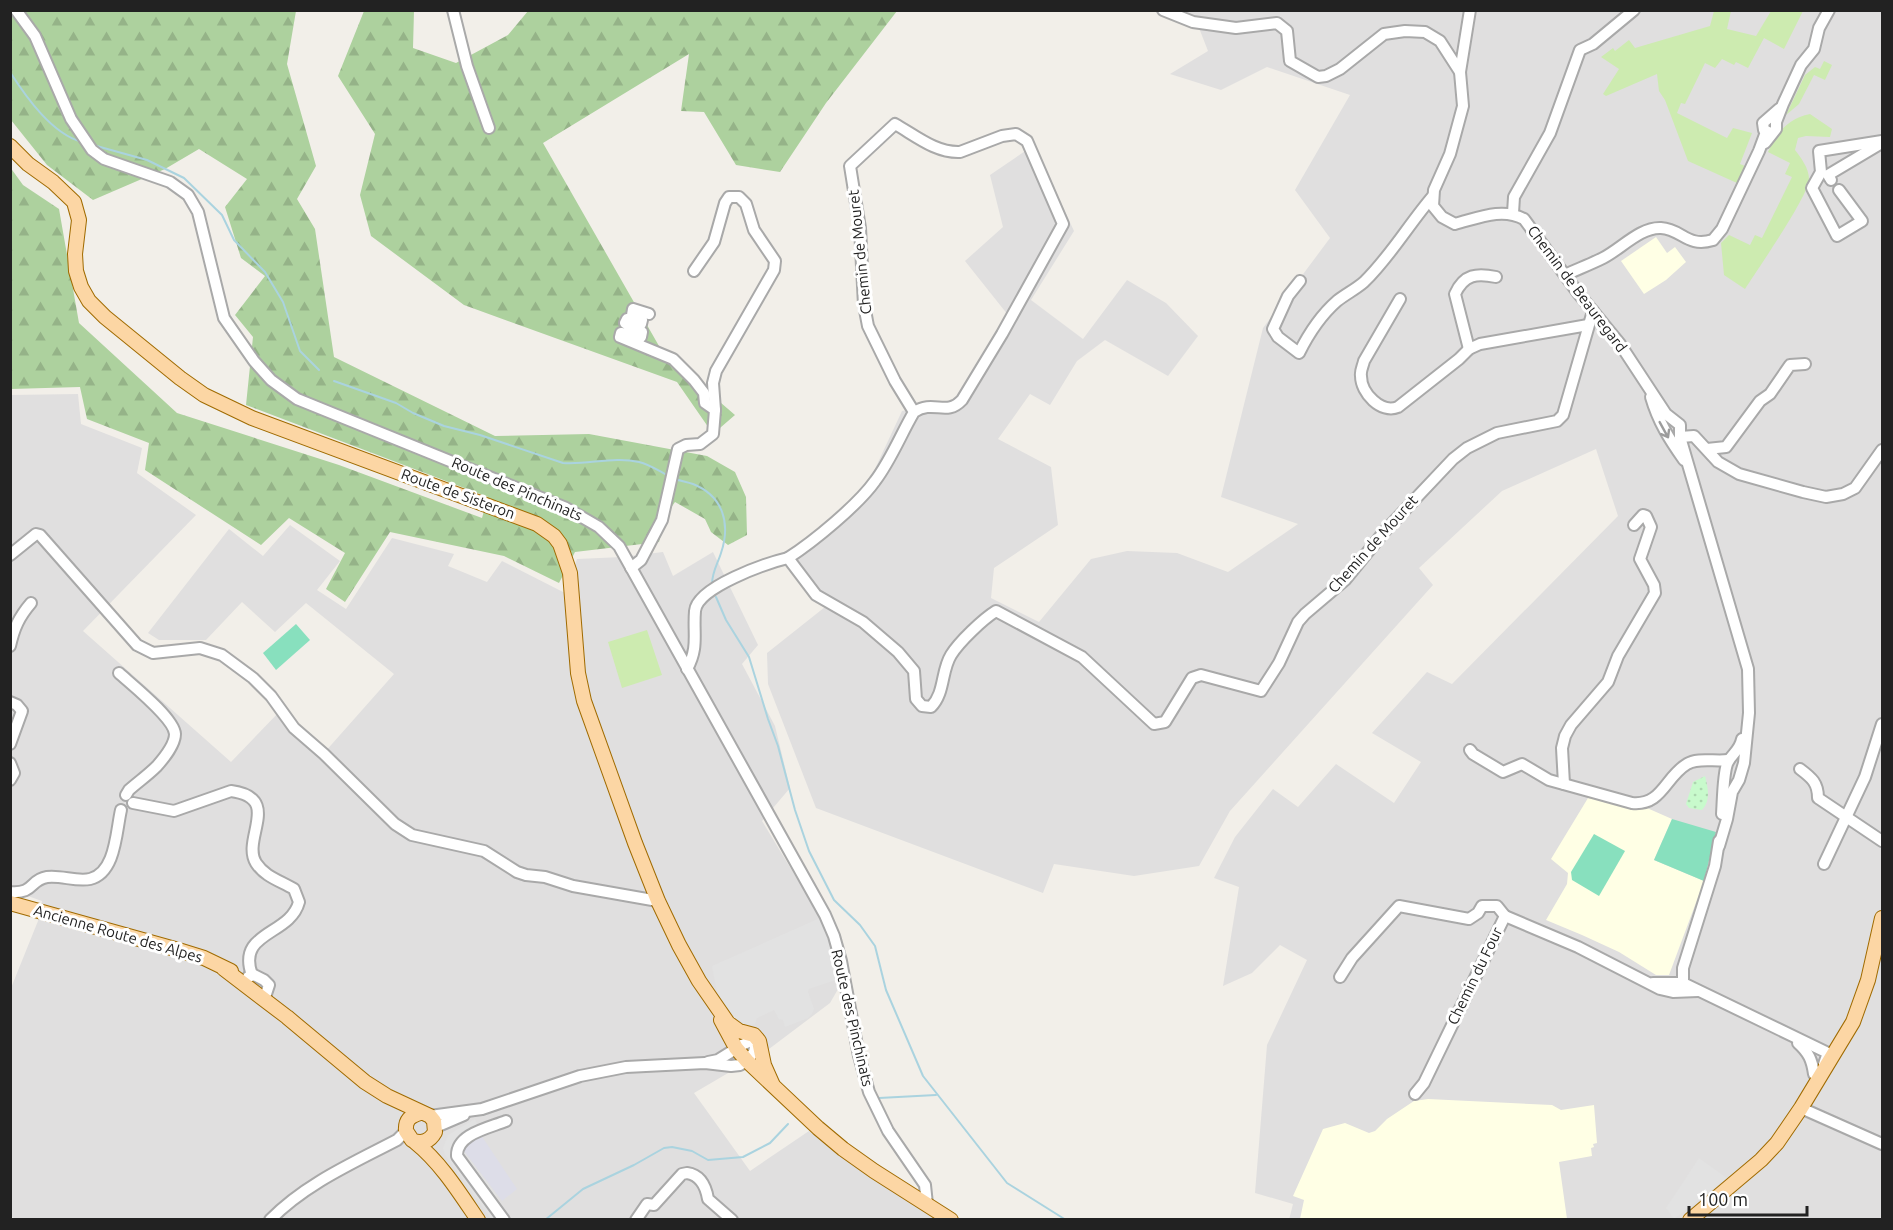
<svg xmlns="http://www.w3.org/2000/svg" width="1893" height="1230" font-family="Ubuntu,sans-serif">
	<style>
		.residential { fill: #e0dfdf }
		.education { fill: #ffffe5 }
		.forest { fill: url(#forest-firs) }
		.park { fill: url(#park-dots) }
		.garden { fill: #cdebb0 }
		.pitch { fill: #88e0be }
		.parking { fill: #e2e2e2 }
		.plaza { fill: #dddde8 }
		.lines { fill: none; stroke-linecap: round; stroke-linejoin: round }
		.stream { stroke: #aad3df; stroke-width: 2 }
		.minor-casing { stroke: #a9a9a9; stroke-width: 14 }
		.major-casing { stroke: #a06b00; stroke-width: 16 }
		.minor { stroke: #fff; stroke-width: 10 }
		.major { stroke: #fcd6a4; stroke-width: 14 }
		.oneway { stroke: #9c9c9c }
		.labels { text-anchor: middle; stroke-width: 6; stroke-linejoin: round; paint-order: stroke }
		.street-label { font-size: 15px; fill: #222; stroke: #fff }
	</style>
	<defs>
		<pattern id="forest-firs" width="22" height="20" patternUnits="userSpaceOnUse" patternTransform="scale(1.5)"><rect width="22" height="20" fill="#add19e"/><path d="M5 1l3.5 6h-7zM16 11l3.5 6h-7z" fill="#95b388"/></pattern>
		<pattern id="park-dots" width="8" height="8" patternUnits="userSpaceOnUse" patternTransform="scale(1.5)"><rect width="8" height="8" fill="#c8facc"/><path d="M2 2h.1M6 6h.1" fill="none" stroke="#acd6af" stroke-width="1.8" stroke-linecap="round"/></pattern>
	</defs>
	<rect width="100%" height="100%" fill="#f2efe9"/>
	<g class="residential">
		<path d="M1176,11H1882V1219L1289,1220L1293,1204L1255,1193L1267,1045L1307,960L1280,945L1252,973L1223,986L1239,887L1214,878L1235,837L1273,789L1298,807L1336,764L1394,803L1421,762L1372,733L1427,672L1452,684L1618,516L1596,449L1502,491L1419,568L1433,585L1230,811L1199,866L1134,876L1054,864L1043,893L816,808L768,684L767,653L825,607L786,557L859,503L902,411L955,402L1008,315L965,261L1003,227L990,175L1034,145L1074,231L1031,300L1083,339L1127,280L1166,303L1198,336L1168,376L1105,340L1077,361L1050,405L1030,394L998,439L1051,467L1058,525L994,568L991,598L1039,622L1091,559L1127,551L1177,553L1228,572L1298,524L1221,497L1263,328L1330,238L1295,190L1350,95L1267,67L1221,90L1170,74L1208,51L1194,15Z"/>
		<path d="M78,394L81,424L142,448L137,473L196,515L83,631L231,762L281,710L324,753L394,674L306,603L275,632L242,602L206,640H159L148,633L229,529L263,556L290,525L340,561L317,590L346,609L392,538L454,554L448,566L487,582L502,561L565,593L577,559L622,557L663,552L673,576L713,552L758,645L742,664L775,726L790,788L762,821L819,915L841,984L830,1003L769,1049L694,1093L750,1171L809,1131L871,1178L919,1204L941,1219L21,1220L11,1217V988L38,921L42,901L11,890L10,395Z"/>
	</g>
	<g class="education">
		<path d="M1656,237L1667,253L1675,247L1686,262L1666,280L1644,294L1621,261Z"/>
		<path d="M1588,798L1647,808L1672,819L1654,860L1704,881L1669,975H1656L1619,952L1582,935L1546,920L1567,884L1568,873L1551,859Z"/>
		<path d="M1428,1099L1552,1105L1561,1110L1594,1105L1597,1143L1593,1144L1594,1147L1591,1148L1592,1156L1559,1162L1567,1219H1300L1304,1200L1293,1196L1323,1129L1345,1123L1369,1133L1375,1131L1387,1119L1414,1101Z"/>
	</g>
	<g class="forest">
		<path d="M11,11H296L287,64L316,166L297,199L315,229L334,357L495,436L589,434L707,456L735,472L746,497L747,535L728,545L711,532L705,519L675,502L666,515L659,542L575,552L559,583L504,556L390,532L345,602L326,589L345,553L289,518L261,545L145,470L149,443L87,419L80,387L11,389L10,167L23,185L59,209L79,323L177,413L339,465L482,518L488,497L246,405L253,337L235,315L265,276L241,258L225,207L247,179L199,149L165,169L93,200L47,165L11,120Z"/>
		<path d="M364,11H414L413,48L456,63L508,35L528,11H897L826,103L780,172L736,165L704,112L681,111L689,54L543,143L663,353L735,415L713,434L677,382L464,305L371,236L360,195L375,134L338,76Z"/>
	</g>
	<path class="park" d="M1705,776C1708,788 1711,800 1702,810L1689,808L1686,804L1693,782Z"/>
	<g class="garden">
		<path d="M1714,11H1731L1727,29L1756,36L1771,11H1803L1784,49L1764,38L1748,68L1736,62L1734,65L1722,59L1715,68L1705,63L1685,104L1681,103L1677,113L1727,138L1733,128L1752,133L1740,164L1745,166L1737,183L1688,161L1665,100L1659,91L1657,74L1606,96L1603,94L1619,69L1601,57L1613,48L1615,51L1629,40L1635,48L1710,26Z"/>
		<path d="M1824,61L1832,65L1825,80L1814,75L1799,104L1786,115L1805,75L1815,67L1820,69Z"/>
		<path d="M1810,114L1832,129L1830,137L1806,136L1798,138L1795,150C1801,158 1809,168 1809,179C1809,196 1757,270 1745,289L1724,275L1721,243L1729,235L1750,245L1755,235L1762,238L1792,177L1785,174L1790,163L1768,152C1777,133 1788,118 1810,114Z"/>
		<path d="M647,630L662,675L622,688L608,642Z"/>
	</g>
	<g class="pitch">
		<path d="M296,624L310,640L276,670L263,653Z"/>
		<path d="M1672,819L1716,832L1704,881L1654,860Z"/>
		<path d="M1594,834L1625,851L1599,896L1572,880L1571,872Z"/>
	</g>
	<g class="parking">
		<path d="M820,918L833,951L839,979L809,989L808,992L814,1009L812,1014L808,1018L785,1027L783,1020L779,1019L774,1010L757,1018L755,1024L751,1025L739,1024L734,1021L718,997L712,966Z"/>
		<path d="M475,1119L480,1131L458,1156L464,1151L498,1196L491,1202L504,1219H491L445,1155L443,1148L448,1135Z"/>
		<path d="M1699,1158L1727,1178L1674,1219L1666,1208Z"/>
	</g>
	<path class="plaza" d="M479,1132L517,1189L502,1201L464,1151L457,1156L461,1141Z"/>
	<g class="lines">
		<g class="stream">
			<path d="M10,72C26,97 52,134 82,142"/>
			<path d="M93,145L147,160L184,178L222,215L234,240L265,272L283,302L300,351L319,370"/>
			<path d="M334,381L396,403L413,413L444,426L480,435L563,463C588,465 614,456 639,462C648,464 656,469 665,474"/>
			<path d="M675,479C681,481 687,482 693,484C723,496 731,523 721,553C718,563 712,572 712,584"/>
			<path d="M716,597L726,620L749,657L768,719L778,746L795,810L809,851L834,900L860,925L875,946L886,990L923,1076L1007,1183L1066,1220"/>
			<path d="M879,1098L936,1095"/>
			<path d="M545,1220L583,1189L634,1165L664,1148L672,1147L692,1151L708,1160L743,1157L770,1143L788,1124"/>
		</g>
		<defs>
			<g id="minor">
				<path d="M16,10L35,36L71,119L92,150L104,159L170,182L188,195L198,212L224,318L254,361L271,380L297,399L566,508L599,527L619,546L825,915L834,936L841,961L859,1056L869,1092L888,1131L925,1185L927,1204"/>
				<path d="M453,10L467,66L489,128"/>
				<path d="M1163,10L1193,22L1236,28L1277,23L1287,31L1290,61L1318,77L1326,76L1340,69L1384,34L1405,31L1425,32L1440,41L1460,72L1463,106L1450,154L1434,190L1433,206L1442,217L1455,224C1478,218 1502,207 1524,219L1578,293L1620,344L1666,414L1680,425V437L1748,669L1749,713L1744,763L1739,780L1732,792L1727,819L1719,846"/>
				<path d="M1460,72L1470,10"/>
				<path d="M1771,133L1764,130L1763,123L1779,109"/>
				<path d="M1765,143L1776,129V122L1783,104L1801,65L1814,49L1819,28L1829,10"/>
				<path d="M1831,180L1828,175L1880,144"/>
				<path d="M1839,190L1862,221L1837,236L1812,188L1821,172L1819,151L1882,141"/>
				<path d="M1513,213L1514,197L1550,133L1580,50L1593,44L1634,10"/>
				<path d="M694,271L714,242L725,203L729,197H739L746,204L754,230L775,261L774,270L716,371L713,383L715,410"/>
				<path d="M1565,275C1578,269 1591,264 1603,258C1621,249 1640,227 1661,228C1682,229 1687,248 1713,240L1722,229L1759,151L1766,132"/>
				<path d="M1300,281L1288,296L1273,329L1278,337L1299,353C1309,333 1321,315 1337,301C1346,294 1356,289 1364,282C1390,257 1409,224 1433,196"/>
				<path d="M1400,299L1364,361C1363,366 1360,371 1361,376C1361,393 1381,414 1398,407L1459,359L1469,349L1480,344L1588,325"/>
				<path d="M1469,349L1455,294C1464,274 1477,273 1496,277"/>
				<path d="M1651,397C1658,421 1669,439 1684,460"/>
				<path d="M1680,437L1694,436L1718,462L1739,474L1803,492L1826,497L1843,494L1855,488L1882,450"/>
				<path d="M1707,449L1726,447L1760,401L1770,394L1790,365L1805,364"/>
				<path d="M10,555L36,534L40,535L137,645L153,653L200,648L222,655L253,678L271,696L294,728L324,754L395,824L412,835L484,851L517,872L526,875L545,877L573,886L658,901"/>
				<path d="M788,558C813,542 858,505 875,481C891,460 901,434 914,412C934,399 946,417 962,400L1002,334L1063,224L1027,141L1016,134L1002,136L960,152C936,153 916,136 895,124L850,166L860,228L864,305L868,326L895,381L914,412"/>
				<path d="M631,568L641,560L662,520L678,449L686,445L700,444L713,434L715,410L705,403L704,393L694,380L673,359L620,337L621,333L641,337L642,332L625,323L627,319L641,324L642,320L632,315L633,309L649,314"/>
				<path d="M10,646C14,628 19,617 31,603"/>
				<path d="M687,669C699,647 693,634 695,611C697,587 767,563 788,558L816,595L863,622L898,652L914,671L916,699L922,706L931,707C945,693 941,671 951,655C959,642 983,619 996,611L1082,657L1154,724L1165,722L1192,678L1201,675L1261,691L1279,663L1298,622L1305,614L1345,580L1384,532L1453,459L1467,448L1497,433L1557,421L1563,415L1593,311"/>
				<path d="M119,673C131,684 174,718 175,734C175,745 164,758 157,766C148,775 138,782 129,790L126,795"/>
				<path d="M10,702L17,705L22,711L10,744"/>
				<path d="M1470,750L1473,754L1503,772L1522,764L1549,780L1632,803C1662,806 1665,777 1687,764C1698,757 1715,762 1728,760"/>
				<path d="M10,763L14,773L10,780"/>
				<path d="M1800,769C1812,778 1818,783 1818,798L1882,841"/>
				<path d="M1564,784L1562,748L1565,736L1571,725L1608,682L1618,656L1655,593L1654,585L1640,559L1651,527L1646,516L1643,515L1634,525"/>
				<path d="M133,803L174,811L231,791C283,798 241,839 256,863C265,877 281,881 294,889L299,902C290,936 236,931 252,975"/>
				<path d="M1722,814C1723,800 1723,776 1727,764C1731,754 1740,751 1742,739"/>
				<path d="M1824,864L1865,777L1882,724"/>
				<path d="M10,892C35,894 29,880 47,877C61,875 76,882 90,879C116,873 116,831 121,810"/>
				<path d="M248,977L254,975L264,980L269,985L266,994L259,996"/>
				<path d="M1340,977L1352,958L1399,906L1469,919L1478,913L1482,906H1497L1505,916"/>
				<path d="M1653,983H1683L1828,1053L1824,1064"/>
				<path d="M1683,983V968L1715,866L1719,841"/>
				<path d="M1798,1043C1809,1053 1812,1060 1814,1074"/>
				<path d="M708,1062L718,1060L742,1045"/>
				<path d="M1415,1094L1424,1083L1505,916L1578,947L1660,989L1673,992L1698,991"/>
				<path d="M1801,1108L1882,1144"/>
				<path d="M430,1116L482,1109L580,1076L626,1067L705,1063L731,1066L740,1065L747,1061L754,1052L757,1038L742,1045"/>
				<path d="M436,1127L464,1115"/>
				<path d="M270,1220C305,1184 353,1163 397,1140L406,1131"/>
				<path d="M504,1220L457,1156C456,1134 489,1128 506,1121"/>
				<path d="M636,1220L647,1204L654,1205L682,1174L687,1173C701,1175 706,1187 708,1199L732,1220"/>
			</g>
			<g id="major">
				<path d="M10,146L28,164L53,182L74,202L79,220L75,254L76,271L81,287L89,301L105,317L180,378L204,395L252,418L537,524L554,536L560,544L570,573L578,673L584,701L635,843L658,901L679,945L699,981L728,1023L739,1031L754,1035L759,1041L764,1065L772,1083"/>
				<path d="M10,903L175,949L204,958L231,971"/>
				<path d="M224,969L287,1017L365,1082L387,1096L430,1116L434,1121L435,1132C430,1141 422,1145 412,1140L406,1131C405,1120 410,1116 420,1113"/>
				<path d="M721,1020L736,1048L747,1061L818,1128L843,1149L874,1171L951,1220"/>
				<path d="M415,1142C441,1163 459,1192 478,1220"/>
				<path d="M1690,1220L1761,1160L1777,1143L1801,1108L1853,1022L1868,980L1882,918"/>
			</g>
		</defs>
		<use href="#minor" class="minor-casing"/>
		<use href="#major" class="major-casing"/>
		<use href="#minor" class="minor"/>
		<use href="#major" class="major"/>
	</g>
	<defs><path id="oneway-shaft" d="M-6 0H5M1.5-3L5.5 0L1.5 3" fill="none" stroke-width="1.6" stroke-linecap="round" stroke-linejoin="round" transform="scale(1.5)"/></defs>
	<use class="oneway" href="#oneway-shaft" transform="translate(1664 430) rotate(61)"/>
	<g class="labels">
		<g class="street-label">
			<text transform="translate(860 252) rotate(-96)" y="5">Chemin de Mouret</text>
			<text transform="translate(1577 289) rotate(53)" y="5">Chemin de Beauregard</text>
			<text transform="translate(517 489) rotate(23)" y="5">Route des Pinchinats</text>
			<text transform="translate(458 494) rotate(20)" y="5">Route de Sisteron</text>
			<text transform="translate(1373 544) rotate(-48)" y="5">Chemin de Mouret</text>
			<text transform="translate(118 934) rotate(16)" y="5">Ancienne Route des Alpes</text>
			<text transform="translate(1475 976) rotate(-64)" y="5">Chemin du Four</text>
			<text transform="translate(852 1018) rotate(77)" y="5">Route des Pinchinats</text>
		</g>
	</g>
	<rect width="1893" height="1230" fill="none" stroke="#222222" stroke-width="24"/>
	<path d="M1689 1206v9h118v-9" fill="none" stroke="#222222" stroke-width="3"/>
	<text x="1698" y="1206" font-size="18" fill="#222222" stroke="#ffffff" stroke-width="4.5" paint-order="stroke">100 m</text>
</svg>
